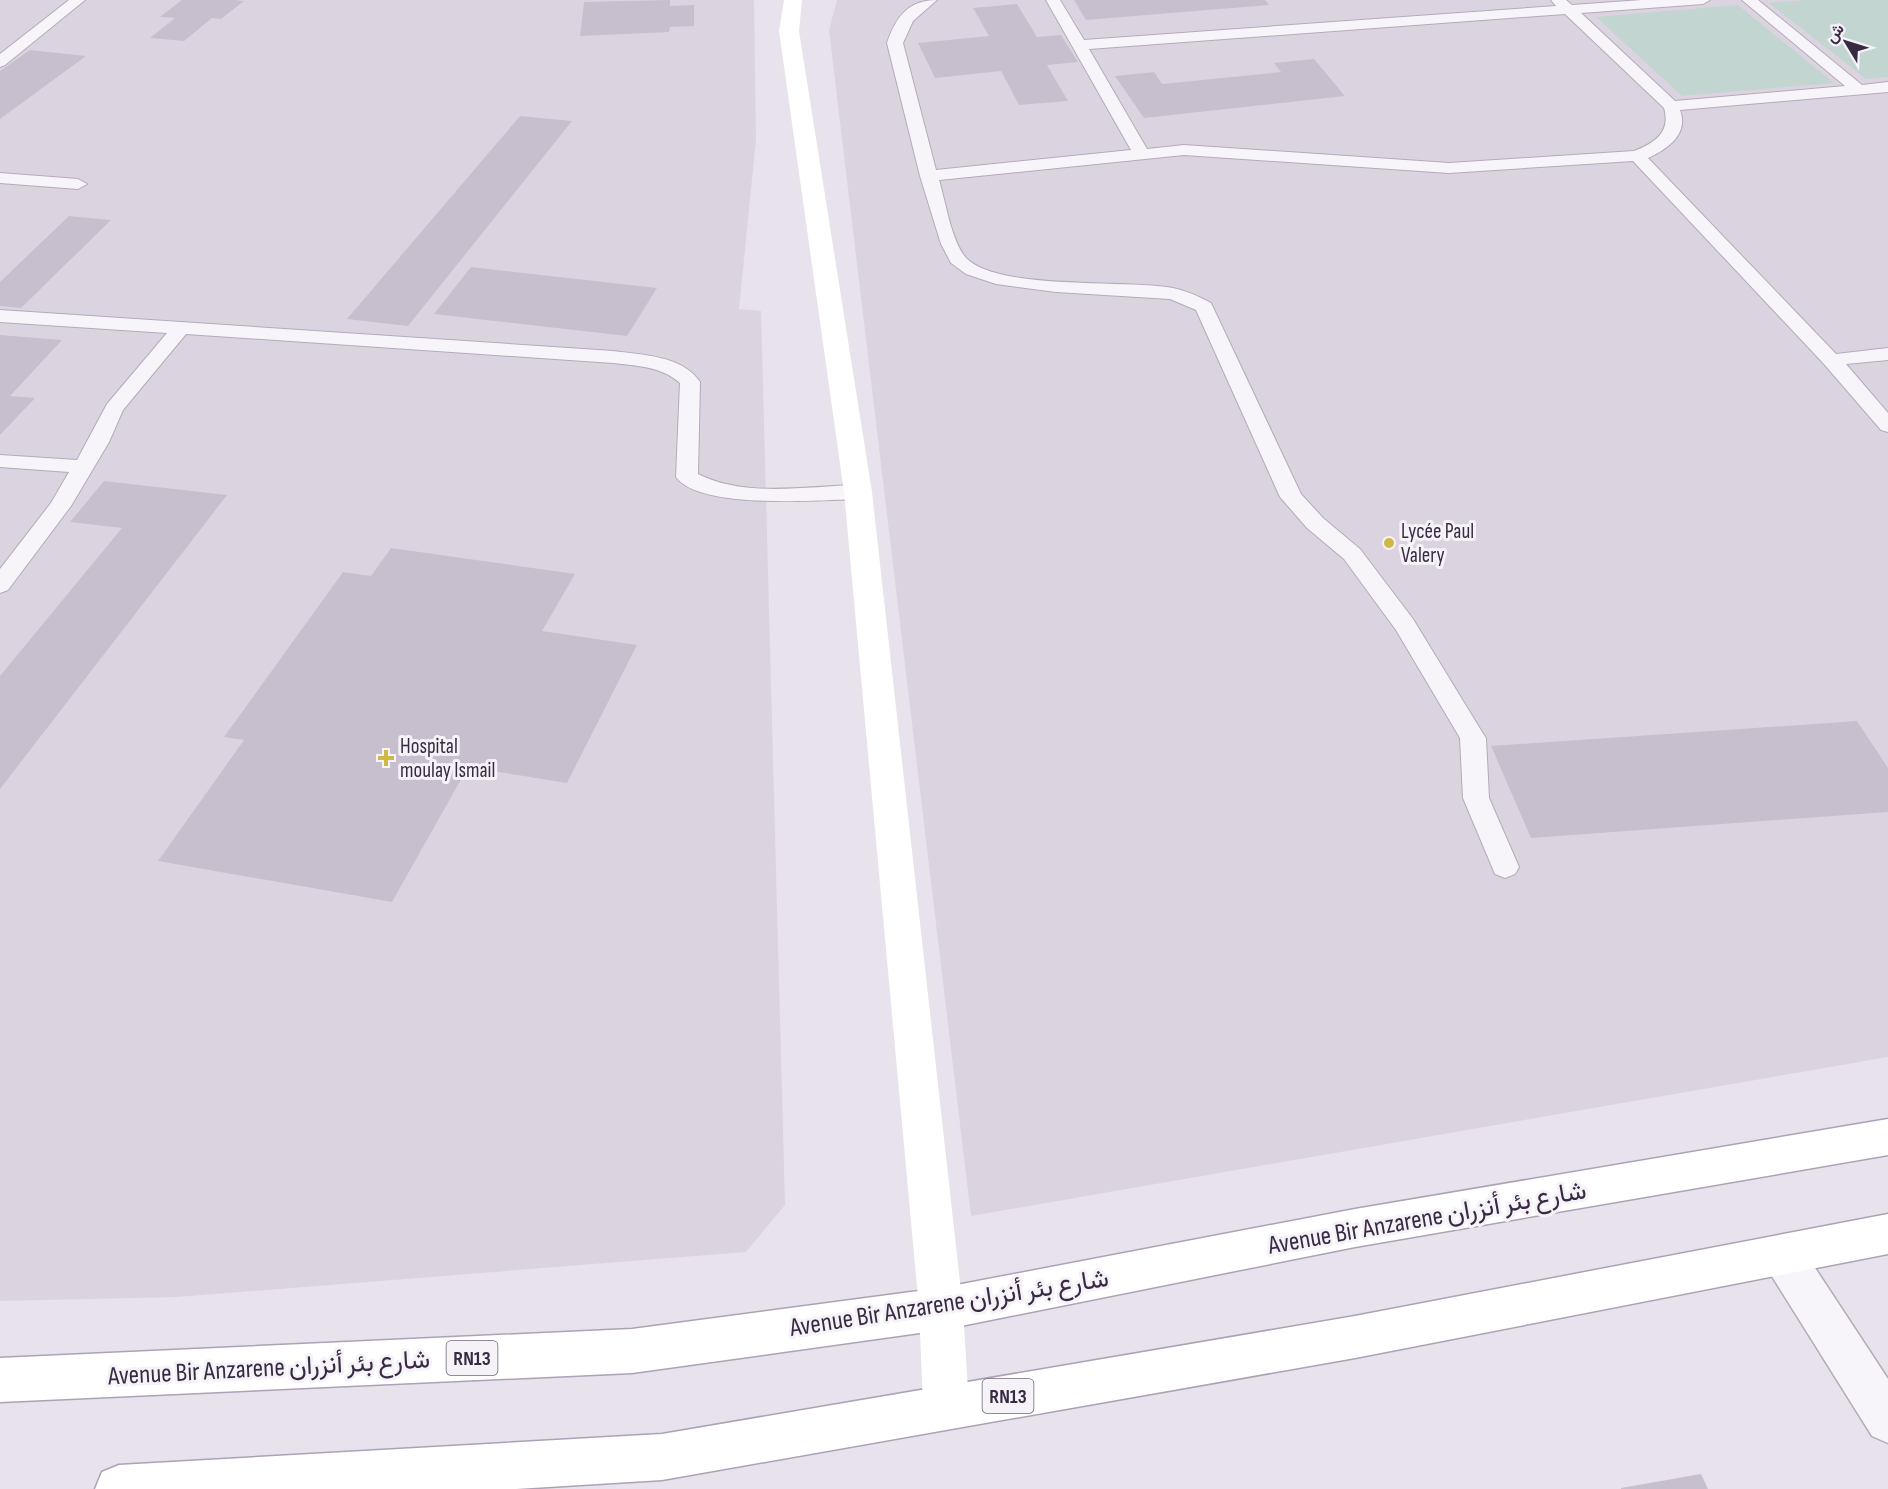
<svg xmlns="http://www.w3.org/2000/svg" width="1888" height="1489" font-family="'Sofia Sans Condensed',Vazirmatn,sans-serif">
	<style>
		.built { fill: #dbd4e0 }
		.green { fill: #c3d5d0 }
		.building { fill: #c8bfce }
		.lines { fill: none; stroke-linecap: round; stroke-linejoin: round }
		.lane-casing { stroke: #b3abb9; stroke-width: 2 }
		.street-casing { stroke: #b3abb9; stroke-width: 3 }
		.primary-casing { stroke: #ada1b7; stroke-width: 3 }
		.lane { fill: #f7f5f9; fill-rule: evenodd }
		.street { fill: #f7f5f9; fill-rule: evenodd }
		.secondary { fill: #fff; fill-rule: evenodd }
		.primary { fill: #fff; fill-rule: evenodd }
		.poi-dot { fill: #d0b847; stroke: #f5f2f8; stroke-width: 2 }
		.labels { text-anchor: middle; stroke-width: 6; stroke-linejoin: round; paint-order: stroke }
		.shield { fill: #f5f2f8; stroke: #716679; stroke-width: 1.5 }
		.shield-label { font-size: 20px; font-weight: bold; fill: #392a43 }
		.poi-label { font-size: 21px; fill: #392a43; stroke: #f5f2f8; text-anchor: start }
		.near-street-label { font-size: 26px; fill: #392a43; stroke: #f5f2f8 }
	</style>
	<rect width="100%" height="100%" fill="#e7e2eb"/>
	<g class="built">
		<path d="M0,0H754L756,139L739,309L761,311L785,1205L746,1252L177,1297L0,1301Z"/>
		<path d="M837,0H1888V1057L971,1216L829,30Z"/>
	</g>
	<g class="green">
		<path d="M1806,0H1888V77L1866,79L1769,3Z"/>
		<path d="M1738,5L1834,83L1682,96L1596,17Z"/>
	</g>
	<g class="building">
		<path d="M182,0H234L244,1L221,19L212,18L184,41L150,38L175,18L160,17Z"/>
		<path d="M670,0V6L694,5V26L670,27L669,32L580,36L584,2Z"/>
		<path d="M1074,0H1265L1269,5L1086,20Z"/>
		<path d="M1017,4L1037,37L1061,35L1078,62L1047,65L1068,101L1019,105L1001,71L935,78L918,43L989,36L973,8Z"/>
		<path d="M30,50L86,56L0,119V71Z"/>
		<path d="M1314,59L1345,96L1144,118L1115,76L1154,72L1162,84L1281,72L1274,63Z"/>
		<path d="M520,116L572,121L408,326L347,319Z"/>
		<path d="M69,216L111,220L21,308L0,306V282Z"/>
		<path d="M471,267L657,288L627,336L434,314Z"/>
		<path d="M0,335L62,340L10,396L35,398L0,435Z"/>
		<path d="M104,481L227,495L0,789V676L122,528L70,522Z"/>
		<path d="M391,548L575,574L542,631L637,645L567,783L468,767L392,902L158,861L244,740L224,737L343,572L371,576Z"/>
		<path d="M1857,721L1888,768V812L1531,838L1491,746Z"/>
		<path d="M1701,1474L1708,1489H1621V1488Z"/>
	</g>
	<g class="lines">
		<defs>
			<g id="lane">
				<path d="M69,0H85L5,65L0,67V54Z"/>
				<path d="M937,0L913,21L903,43L936,170L1131,150L1046,0H1060L1084,40L1556,6L1551,0H1566L1572,5L1642,0H1710L1703,4L1581,13L1675,101L1845,86L1742,0H1758L1862,85L1888,82V92L1680,110C1689,134 1668,149 1648,158L1836,354L1888,348V360L1846,364L1888,413V432L1881,430L1824,364L1633,161L1449,173L1184,155L939,180C946,203 950,234 963,254C988,292 1129,279 1173,288C1187,291 1198,296 1211,303L1301,494L1323,518L1360,549L1413,619L1482,732L1486,738L1489,798L1519,867L1515,874L1505,878L1495,874L1463,798L1460,738L1396,630L1344,559L1307,528L1280,497L1196,310L1170,299L1056,292L996,284L966,274L951,263L941,244L920,176L887,43C896,16 909,0 937,0ZM1565,14L1664,108C1671,132 1655,143 1634,151L1449,163L1184,145L1147,149L1089,49Z"/>
				<path d="M0,173L78,179L87,184L78,189L0,183Z"/>
				<path d="M0,310L613,351C642,355 682,355 700,382L698,474C745,498 807,486 858,485L866,487L869,492L866,497L858,499C820,500 699,510 676,477L680,383C661,366 637,366 613,363L186,334L123,410L109,442L71,506L8,590L0,593V569L51,503L69,472L0,467V455L77,460L107,404L167,333L0,322Z"/>
			</g>
			<path id="street" d="M1783,1236L1798,1242L1888,1379V1443L1872,1436L1768,1270L1762,1256L1768,1242Z"/>
			<g id="primary">
				<path d="M1888,1119V1155L1355,1247L941,1330L632,1373L0,1402V1358L632,1329L941,1288L1355,1209Z"/>
				<path d="M1888,1214V1254L1355,1358L662,1480L516,1489H95L102,1472L119,1465L662,1434L1355,1316Z"/>
			</g>
		</defs>
		<use href="#lane" class="lane-casing"/>
		<use href="#street" class="street-casing"/>
		<use href="#primary" class="primary-casing"/>
		<use href="#lane" class="lane"/>
		<use href="#street" class="street"/>
		<path class="secondary" d="M784,0H802L799,31L872,492L963,1309L969,1406L962,1422L946,1429L930,1422L923,1406L919,1309L844,492L779,31Z"/>
		<use href="#primary" class="primary"/>
	</g>
	<g class="poi-dot">
		<circle cx="1389" cy="543" r="6"/>
		<path d="M383 749h6v6h6v6h-6v6h-6v-6h-6v-6h6z"/>
	</g>
	<g class="labels">
		<g class="shield">
			<rect x="446.5" y="1341" width="51" height="34" rx="4.5"/>
			<rect x="982.5" y="1379" width="51" height="34" rx="4.5"/>
		</g>
		<g class="shield-label">
			<text x="472" y="1365">RN13</text>
			<text x="1008" y="1403">RN13</text>
		</g>
		<g class="poi-label">
			<text x="1401" y="538">Lycée Paul<tspan x="1401" dy="24">Valery</tspan></text>
			<text x="400" y="753">Hospital<tspan x="400" dy="24">moulay Ismail</tspan></text>
		</g>
		<g class="near-street-label">
			<text transform="translate(1427 1217) rotate(-10)" y="9">Avenue Bir Anzarene شارع بئر أنزران</text>
			<text transform="translate(949 1302) rotate(-9)" y="9">Avenue Bir Anzarene شارع بئر أنزران</text>
			<text transform="translate(269 1367) rotate(-3)" y="9">Avenue Bir Anzarene شارع بئر أنزران</text>
		</g>
	</g>
	<g transform="translate(1846 42) rotate(308)" stroke="#f5f2f8" stroke-width="4.5" paint-order="stroke">
	<path d="M0-4.5L10 22L0 15L-10 22Z" fill="#392a43"/>
	<text y="-9" font-size="16" font-weight="bold" text-anchor="middle" fill="#392a43">ش</text>
	</g>
</svg>
